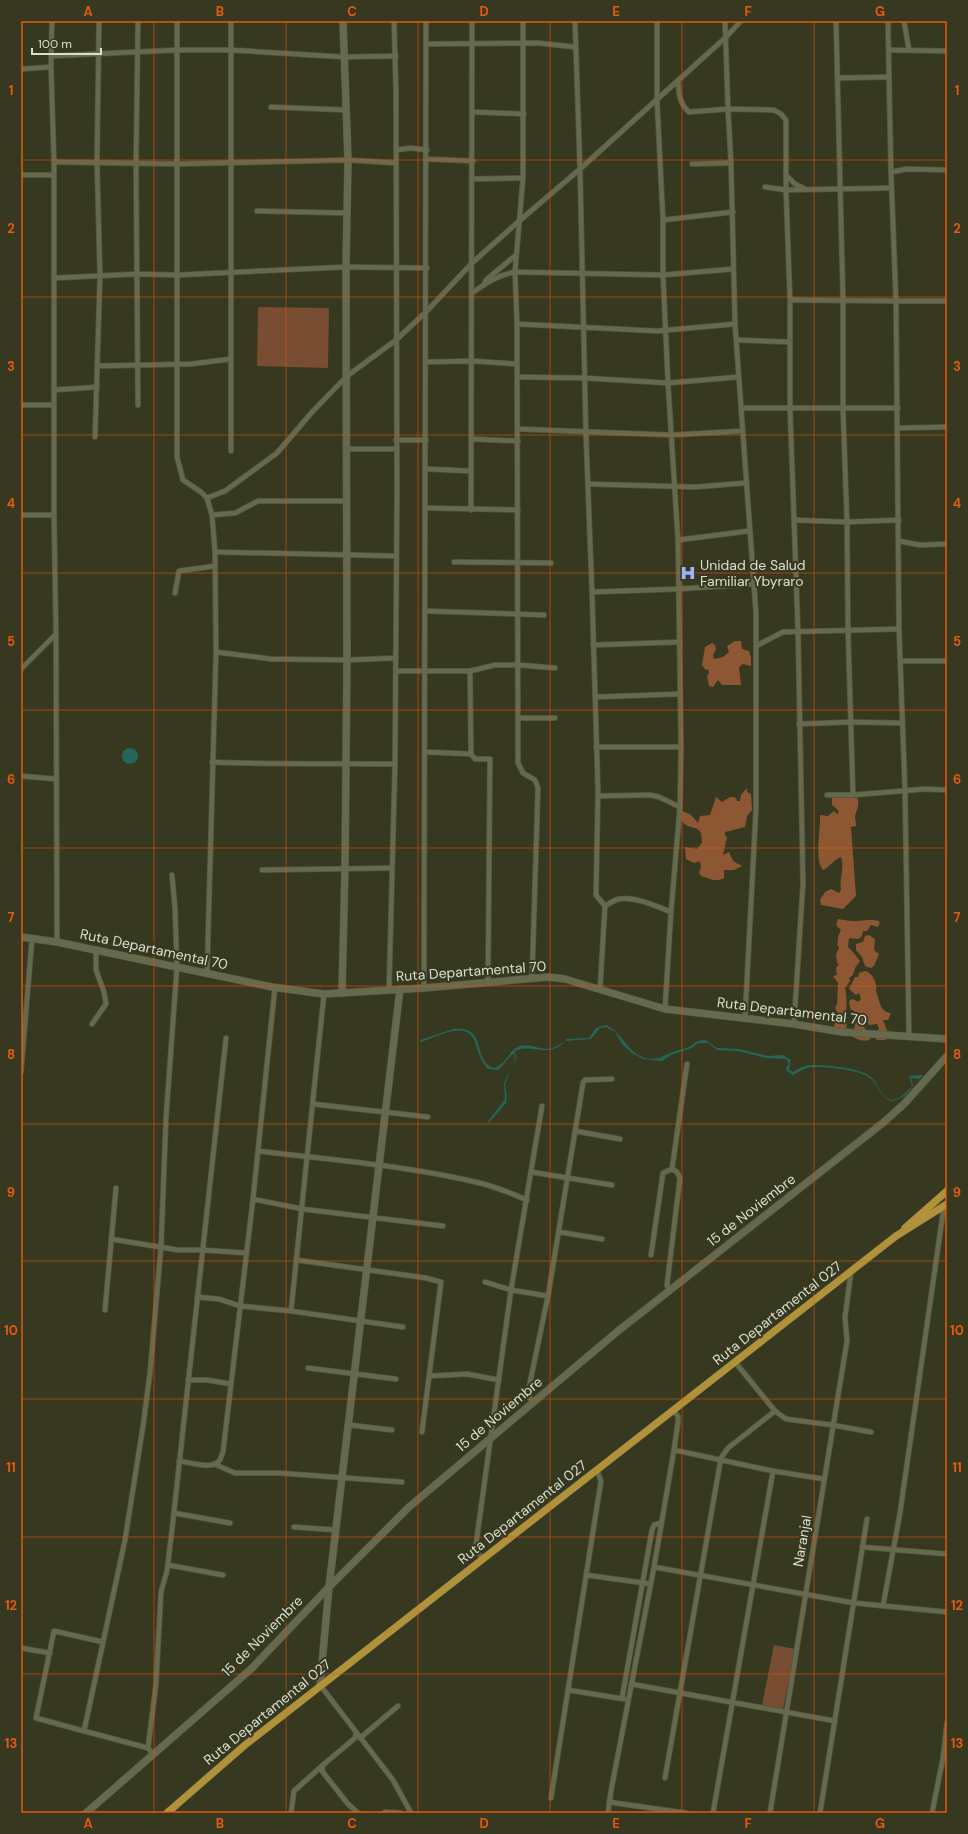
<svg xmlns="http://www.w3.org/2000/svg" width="968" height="1834" font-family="'DM Sans',sans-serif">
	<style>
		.green { fill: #794d31 }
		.forest { fill: #8e5734 }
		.water { fill: #246659 }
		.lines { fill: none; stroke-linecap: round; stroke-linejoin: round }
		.street-casing { stroke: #52553f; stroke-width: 6 }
		.secondary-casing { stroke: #52553f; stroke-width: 8 }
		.primary-casing { stroke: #52553f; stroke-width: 8 }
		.street { stroke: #65694e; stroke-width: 4.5 }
		.secondary { stroke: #65694e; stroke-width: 7 }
		.primary { stroke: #b1923b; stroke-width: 7 }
		.grid { fill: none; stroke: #e8590c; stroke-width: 1; stroke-opacity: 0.55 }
		.labels { text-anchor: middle; stroke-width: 4; stroke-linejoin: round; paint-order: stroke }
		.poi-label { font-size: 14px; fill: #dcdfcf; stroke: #363920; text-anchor: start }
		.street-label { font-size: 14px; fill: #dcdfcf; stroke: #363920 }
		.neatline { fill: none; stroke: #e8590c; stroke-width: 1.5 }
		.grid-label { font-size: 13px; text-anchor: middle; font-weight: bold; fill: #e8590c }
	</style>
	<rect width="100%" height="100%" fill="#363920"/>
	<g class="green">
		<path d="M258,307L329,308L328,368L257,366Z"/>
		<path d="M774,1645L795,1649L783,1709L762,1705Z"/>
	</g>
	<g class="forest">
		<path d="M735,641H741L742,649L749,651L751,658V666L743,664L739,667L741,685H722L718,680L713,687L709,686L707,676L709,673L708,669L706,670L702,665L705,647L712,643L715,645L716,649L713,655L714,659L723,657L729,652L727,646Z"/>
		<path d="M747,788V792L751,794L752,810L747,816L745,827L725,832V836L727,837L723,855L729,852L733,861L742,866L734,870H724V878C715,883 709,878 701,876L699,872L701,868L700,861L694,863L686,859L685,847L697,849L702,843C703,818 685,836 680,815L683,811L691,815L698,823L700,816L710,815L716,797L722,802L730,797H735L737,801H740L741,795Z"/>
		<path d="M844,794L850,798L857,797C860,804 857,809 855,816C855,819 856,823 856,826L851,827L856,896L843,909L821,905L820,900L825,892L831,889L839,893L841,890C839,877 845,869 841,857C834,859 830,867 823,870C814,859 821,829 820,815L828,816L834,811L837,814L839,813L837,809L832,805V795Z"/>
		<path d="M838,919C843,920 851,921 854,921C862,921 874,918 880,922L878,927L871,925L867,931H863L862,936L859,939L849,938L848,947L853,952L860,961L855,968L853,975L849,978L850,981L845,988C848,999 845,1013 847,1024L846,1029L833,1030L836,1018L839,1017L835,1007L837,1005L838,983L833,976L837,975L836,968L839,964L837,963L836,954L839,948C836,943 838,935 841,930L836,925Z"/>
		<path d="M869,935L875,939L874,950L879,954L874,966L871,968L865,966L862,957L856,950V944L863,942L865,936Z"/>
		<path d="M865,971C873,972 878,986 876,991C880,1000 879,1012 891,1013L888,1020H883L890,1038L885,1040H877L875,1037L879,1028L877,1024L869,1025L867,1020L863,1024L867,1033L871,1034V1038L869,1040C863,1042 855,1039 851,1035C855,1027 859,1018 853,1010H851L849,1003L850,1000L853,999L858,1002L861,999L859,993L856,995L849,989L855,977H858L859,973Z"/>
	</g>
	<g class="water">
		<circle cx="130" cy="756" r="8"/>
		<path d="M606,1025C620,1031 625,1047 638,1055C655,1064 661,1056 676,1051C681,1049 687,1049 691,1046C696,1042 698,1040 705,1040L717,1048L739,1049L768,1056L783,1055L791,1060L789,1070L793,1072L802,1067L810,1065C825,1065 859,1067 871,1077C878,1083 881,1098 891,1100C899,1100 907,1092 912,1086L909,1076L923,1075L920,1079L911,1078L913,1085C909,1094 899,1101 890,1101C880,1097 878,1084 870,1078C861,1070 819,1065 807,1068C801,1069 798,1073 793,1075L787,1071L786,1068L789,1064L786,1059L766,1058L738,1051L717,1050L708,1043H698L692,1048L671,1055L662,1061L643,1059L632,1053L622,1044L615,1032L606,1027L600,1028L591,1039L566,1041V1039L589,1038L596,1028Z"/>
		<path d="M453,1029C489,1025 471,1061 494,1068C507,1065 508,1050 520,1046C535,1042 545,1057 563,1042V1043C548,1058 531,1043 515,1051L516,1060L511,1068L505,1085L507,1096L506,1103L488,1124L487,1123L505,1099L504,1083L515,1060L514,1053C508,1057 505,1065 498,1070L488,1069C481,1062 478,1051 475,1042C467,1018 435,1038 420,1042V1040Z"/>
	</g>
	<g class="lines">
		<defs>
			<g id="street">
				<path d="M52,21L51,67L54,162V515L56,634L57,942"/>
				<path d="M138,21L136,163L138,405"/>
				<path d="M177,21V457L183,480L201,492L207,498L212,515L215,552L216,652L207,974"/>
				<path d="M231,21V451"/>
				<path d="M523,21V178L515,272L517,324L518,763L523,773L535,780L538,788L532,978"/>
				<path d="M575,21L580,169L586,436L592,592L678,589L754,584"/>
				<path d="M657,21V100L663,220V275L668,383L678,540L681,747L680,807L671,912L665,1009"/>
				<path d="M725,21L728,109L731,163L735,324L756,613V809L745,1018"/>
				<path d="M836,21L843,299V409L847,522L848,630L853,795L925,789L947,790"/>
				<path d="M888,21L889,77"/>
				<path d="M904,21L909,50"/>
				<path d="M427,44L538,43L575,47"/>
				<path d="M889,50L947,51"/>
				<path d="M51,56L177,50H231L344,57L396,56"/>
				<path d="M21,69L51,67"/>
				<path d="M838,78L889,77L891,172"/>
				<path d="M678,81C679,94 679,103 689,112L728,109L774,110L781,114L786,120V190L790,300V408L798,631L803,883L794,1024"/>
				<path d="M271,107L346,110"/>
				<path d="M473,112L524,114"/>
				<path d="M396,150L411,148L427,150"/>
				<path d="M426,159L473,161"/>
				<path d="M54,162L177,164L348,160L396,163"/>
				<path d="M692,164L731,163"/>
				<path d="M21,175H53"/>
				<path d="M786,175L795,184L805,189"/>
				<path d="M473,179L523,178"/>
				<path d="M765,187L786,190L891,188"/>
				<path d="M257,211L347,213"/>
				<path d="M663,220L733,212"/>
				<path d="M54,278L137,274L177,275L346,267L427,268"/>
				<path d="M484,285L486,280L516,255"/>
				<path d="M472,293C486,283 498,275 515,272L663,275L733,269"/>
				<path d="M790,300L896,301L891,172L907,169L947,170"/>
				<path d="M517,324L657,331L735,324"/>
				<path d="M737,340L790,342"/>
				<path d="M426,362L472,361L517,364"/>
				<path d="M98,366L191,364L231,359"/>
				<path d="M518,377L584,378L668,383L738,377"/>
				<path d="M54,390L97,387"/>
				<path d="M21,405H54"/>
				<path d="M741,408H898"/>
				<path d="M899,428L947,427"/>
				<path d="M518,429L672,435L742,431"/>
				<path d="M95,437L100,276L97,162L99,21"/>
				<path d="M471,439L518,441"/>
				<path d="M396,440H426"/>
				<path d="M347,449H397"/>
				<path d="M426,469L471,471"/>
				<path d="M588,484L695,487L745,483"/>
				<path d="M207,498L225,491L277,453L313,411L347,376L396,340L426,312L472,263L518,222L580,169L725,38L741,21"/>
				<path d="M426,508L518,510"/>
				<path d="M471,510L472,21"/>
				<path d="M21,515H54"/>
				<path d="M212,515L235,513L258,501H347"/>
				<path d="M794,520L847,522L899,520"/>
				<path d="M678,540L749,531"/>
				<path d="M899,541L920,545L947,544"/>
				<path d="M215,552L396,556"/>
				<path d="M454,562L551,563"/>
				<path d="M592,592L598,791L596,895L605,906"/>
				<path d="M175,593L179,571L215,566"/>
				<path d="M425,611L544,615"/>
				<path d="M593,645L680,642"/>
				<path d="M756,646L783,632L899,629"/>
				<path d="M216,652L271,659L347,660L396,658"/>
				<path d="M901,661H947"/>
				<path d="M21,669L56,634"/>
				<path d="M396,671H470L471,754L475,759H490L488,982"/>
				<path d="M470,671L495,665H519L555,668"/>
				<path d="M595,697L680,694"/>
				<path d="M518,718H555"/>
				<path d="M799,724L851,722L901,723"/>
				<path d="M596,747H681"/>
				<path d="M425,752L471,754"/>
				<path d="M212,762C273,765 334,763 395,764"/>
				<path d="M21,776L56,779"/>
				<path d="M827,795H853"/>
				<path d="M598,796L650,795L659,797L680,807"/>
				<path d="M262,870L392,868"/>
				<path d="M424,988L426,21"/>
				<path d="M600,989L605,906C609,904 614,900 619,899C635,896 656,906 671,912"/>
				<path d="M389,990L395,764L397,491L396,92L394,21"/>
				<path d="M92,1024L106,1004L104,992L96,970V951"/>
				<path d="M909,1037L905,790L899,629L896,301H947"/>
				<path d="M21,1072L32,939"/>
				<path d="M313,1104L428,1117"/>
				<path d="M575,1131L620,1139"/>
				<path d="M258,1151C333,1160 410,1166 484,1184C498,1188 513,1194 527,1200"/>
				<path d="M672,1169L687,1064"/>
				<path d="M531,1172L612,1185"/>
				<path d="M253,1199L302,1209L443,1226"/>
				<path d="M559,1232L602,1239"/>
				<path d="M111,1239L178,1250H203L246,1253"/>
				<path d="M651,1255L663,1173L672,1169L677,1172L680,1178L667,1285L669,1292"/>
				<path d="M297,1260L426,1278L441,1282L422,1432"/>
				<path d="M485,1282L511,1290L548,1296"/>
				<path d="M197,1297L219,1299L240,1306L291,1311L403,1327"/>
				<path d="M105,1310L116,1188"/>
				<path d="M291,1311L324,994"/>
				<path d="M735,1362L775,1411L786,1419L832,1425L871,1432"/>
				<path d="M308,1368L396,1379"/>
				<path d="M429,1376L467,1374L499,1380"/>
				<path d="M188,1380H207L231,1384"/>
				<path d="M532,1403L528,1392L548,1296L583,1083L585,1080L612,1079"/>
				<path d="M349,1425L392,1430"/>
				<path d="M674,1450L773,1471L824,1479"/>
				<path d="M179,1461C189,1462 212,1470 219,1461C221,1459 222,1454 223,1452L253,1199L275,987"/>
				<path d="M214,1464L235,1473H278L402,1482"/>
				<path d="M174,1513L230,1523"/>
				<path d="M294,1527L336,1530"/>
				<path d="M862,1547L947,1554"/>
				<path d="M482,1558L476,1550V1544L511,1290L542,1106"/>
				<path d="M168,1565L223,1575"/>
				<path d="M654,1567L854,1603L947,1612"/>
				<path d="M586,1575L651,1584"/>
				<path d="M883,1606L900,1513L944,1206"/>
				<path d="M103,1642L54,1631L36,1718L84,1731L125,1540L143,1426L150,1373L161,1247L166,1118L177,967L175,908L172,875"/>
				<path d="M21,1648L50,1653"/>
				<path d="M631,1684L835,1721"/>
				<path d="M320,1685L393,1780L411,1813"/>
				<path d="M568,1690L624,1699"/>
				<path d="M622,1698L652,1530L654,1525L661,1523"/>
				<path d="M84,1731L148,1748"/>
				<path d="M356,1732L355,1738L323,1765L322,1771L348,1804L358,1813"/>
				<path d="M360,1738L398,1706"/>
				<path d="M153,1754L148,1748L156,1684L161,1592L167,1571L172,1530L226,1038"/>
				<path d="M665,1778L721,1458L728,1448L775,1411"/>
				<path d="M551,1798L601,1481L597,1470"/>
				<path d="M609,1801L615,1803L686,1813"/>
				<path d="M385,1812L401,1813"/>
				<path d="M291,1813L294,1791L323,1765"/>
				<path d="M608,1813L611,1791L654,1567L674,1450L678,1422V1417L674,1410"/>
				<path d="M713,1813L773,1471"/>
				<path d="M770,1813L847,1341L845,1317L851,1272"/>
				<path d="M820,1813L867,1519"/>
				<path d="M932,1813L943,1758L947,1723"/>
			</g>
			<g id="secondary">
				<path d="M21,937L57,942L272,987L324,994L424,988L549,977L565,979L665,1009L794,1024L842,1032L947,1039"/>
				<path d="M342,993L345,867L347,660L346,267L348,160L343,21"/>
				<path d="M320,1685L329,1587L400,989"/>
				<path d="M86,1813L251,1669L329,1587L409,1507L618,1331L884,1122L904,1104L947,1056"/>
			</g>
			<g id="primary">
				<path d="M905,1228L947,1191"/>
				<path d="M167,1813L245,1745L896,1236L947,1204"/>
			</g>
		</defs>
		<use href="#street" class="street-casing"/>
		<use href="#secondary" class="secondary-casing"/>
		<use href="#primary" class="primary-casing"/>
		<use href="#street" class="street"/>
		<use href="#secondary" class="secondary"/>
		<use href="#primary" class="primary"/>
	</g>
	<path class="grid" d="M154,21V1813M286,21V1813M418,21V1813M550,21V1813M682,21V1813M814,21V1813M21,160H947M21,297H947M21,435H947M21,573H947M21,710H947M21,848H947M21,986H947M21,1124H947M21,1261H947M21,1399H947M21,1537H947M21,1674H947"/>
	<defs>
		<symbol id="hospital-bare" viewBox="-9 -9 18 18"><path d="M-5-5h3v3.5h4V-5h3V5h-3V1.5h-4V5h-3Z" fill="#9fb3fd" stroke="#363920" stroke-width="2.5" paint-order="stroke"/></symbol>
	</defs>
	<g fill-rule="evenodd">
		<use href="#hospital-bare" x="677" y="562" width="22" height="22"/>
	</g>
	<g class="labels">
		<g class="poi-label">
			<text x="700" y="570">Unidad de Salud<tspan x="700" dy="16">Familiar Ybyraro</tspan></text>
		</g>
		<g class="street-label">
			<text transform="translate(154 949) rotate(12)" y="5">Ruta Departamental 70</text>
			<text transform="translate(471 971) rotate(-4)" y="5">Ruta Departamental 70</text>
			<text transform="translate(792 1011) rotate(7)" y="5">Ruta Departamental 70</text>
			<text transform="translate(751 1210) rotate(-38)" y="5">15 de Noviembre</text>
			<text transform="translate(777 1313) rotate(-38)" y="5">Ruta Departamental 027</text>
			<text transform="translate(499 1414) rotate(-40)" y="5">15 de Noviembre</text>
			<text transform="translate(522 1512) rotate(-38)" y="5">Ruta Departamental 027</text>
			<text transform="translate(802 1541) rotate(-80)" y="5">Naranjal</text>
			<text transform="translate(262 1636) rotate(-45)" y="5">15 de Noviembre</text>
			<text transform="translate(267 1712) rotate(-39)" y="5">Ruta Departamental 027</text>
		</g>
	</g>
	<rect width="968" height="1834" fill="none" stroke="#363920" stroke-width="44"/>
	<path d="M32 48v6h69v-6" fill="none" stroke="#dcdfcf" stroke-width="2"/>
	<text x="38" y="48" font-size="12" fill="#dcdfcf" stroke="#363920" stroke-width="3" paint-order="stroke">100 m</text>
	<rect x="22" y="22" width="924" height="1790" class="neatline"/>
	<g class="grid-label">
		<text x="88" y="16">A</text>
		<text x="220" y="16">B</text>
		<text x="352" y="16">C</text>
		<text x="484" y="16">D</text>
		<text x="616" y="16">E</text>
		<text x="748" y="16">F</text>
		<text x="880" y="16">G</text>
		<text x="11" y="95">1</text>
		<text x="957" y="95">1</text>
		<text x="11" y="233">2</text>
		<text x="957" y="233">2</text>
		<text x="11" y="371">3</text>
		<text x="957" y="371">3</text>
		<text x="11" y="508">4</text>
		<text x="957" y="508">4</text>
		<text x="11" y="646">5</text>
		<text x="957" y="646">5</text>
		<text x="11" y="784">6</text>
		<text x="957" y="784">6</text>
		<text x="11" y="922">7</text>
		<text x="957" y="922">7</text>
		<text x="11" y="1059">8</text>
		<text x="957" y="1059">8</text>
		<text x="11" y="1197">9</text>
		<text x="957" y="1197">9</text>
		<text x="11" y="1335">10</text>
		<text x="957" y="1335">10</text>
		<text x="11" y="1472">11</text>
		<text x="957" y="1472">11</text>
		<text x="11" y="1610">12</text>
		<text x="957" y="1610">12</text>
		<text x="11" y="1748">13</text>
		<text x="957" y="1748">13</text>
		<text x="88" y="1828">A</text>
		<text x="220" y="1828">B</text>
		<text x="352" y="1828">C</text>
		<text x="484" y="1828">D</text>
		<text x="616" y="1828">E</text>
		<text x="748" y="1828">F</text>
		<text x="880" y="1828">G</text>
	</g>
</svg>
